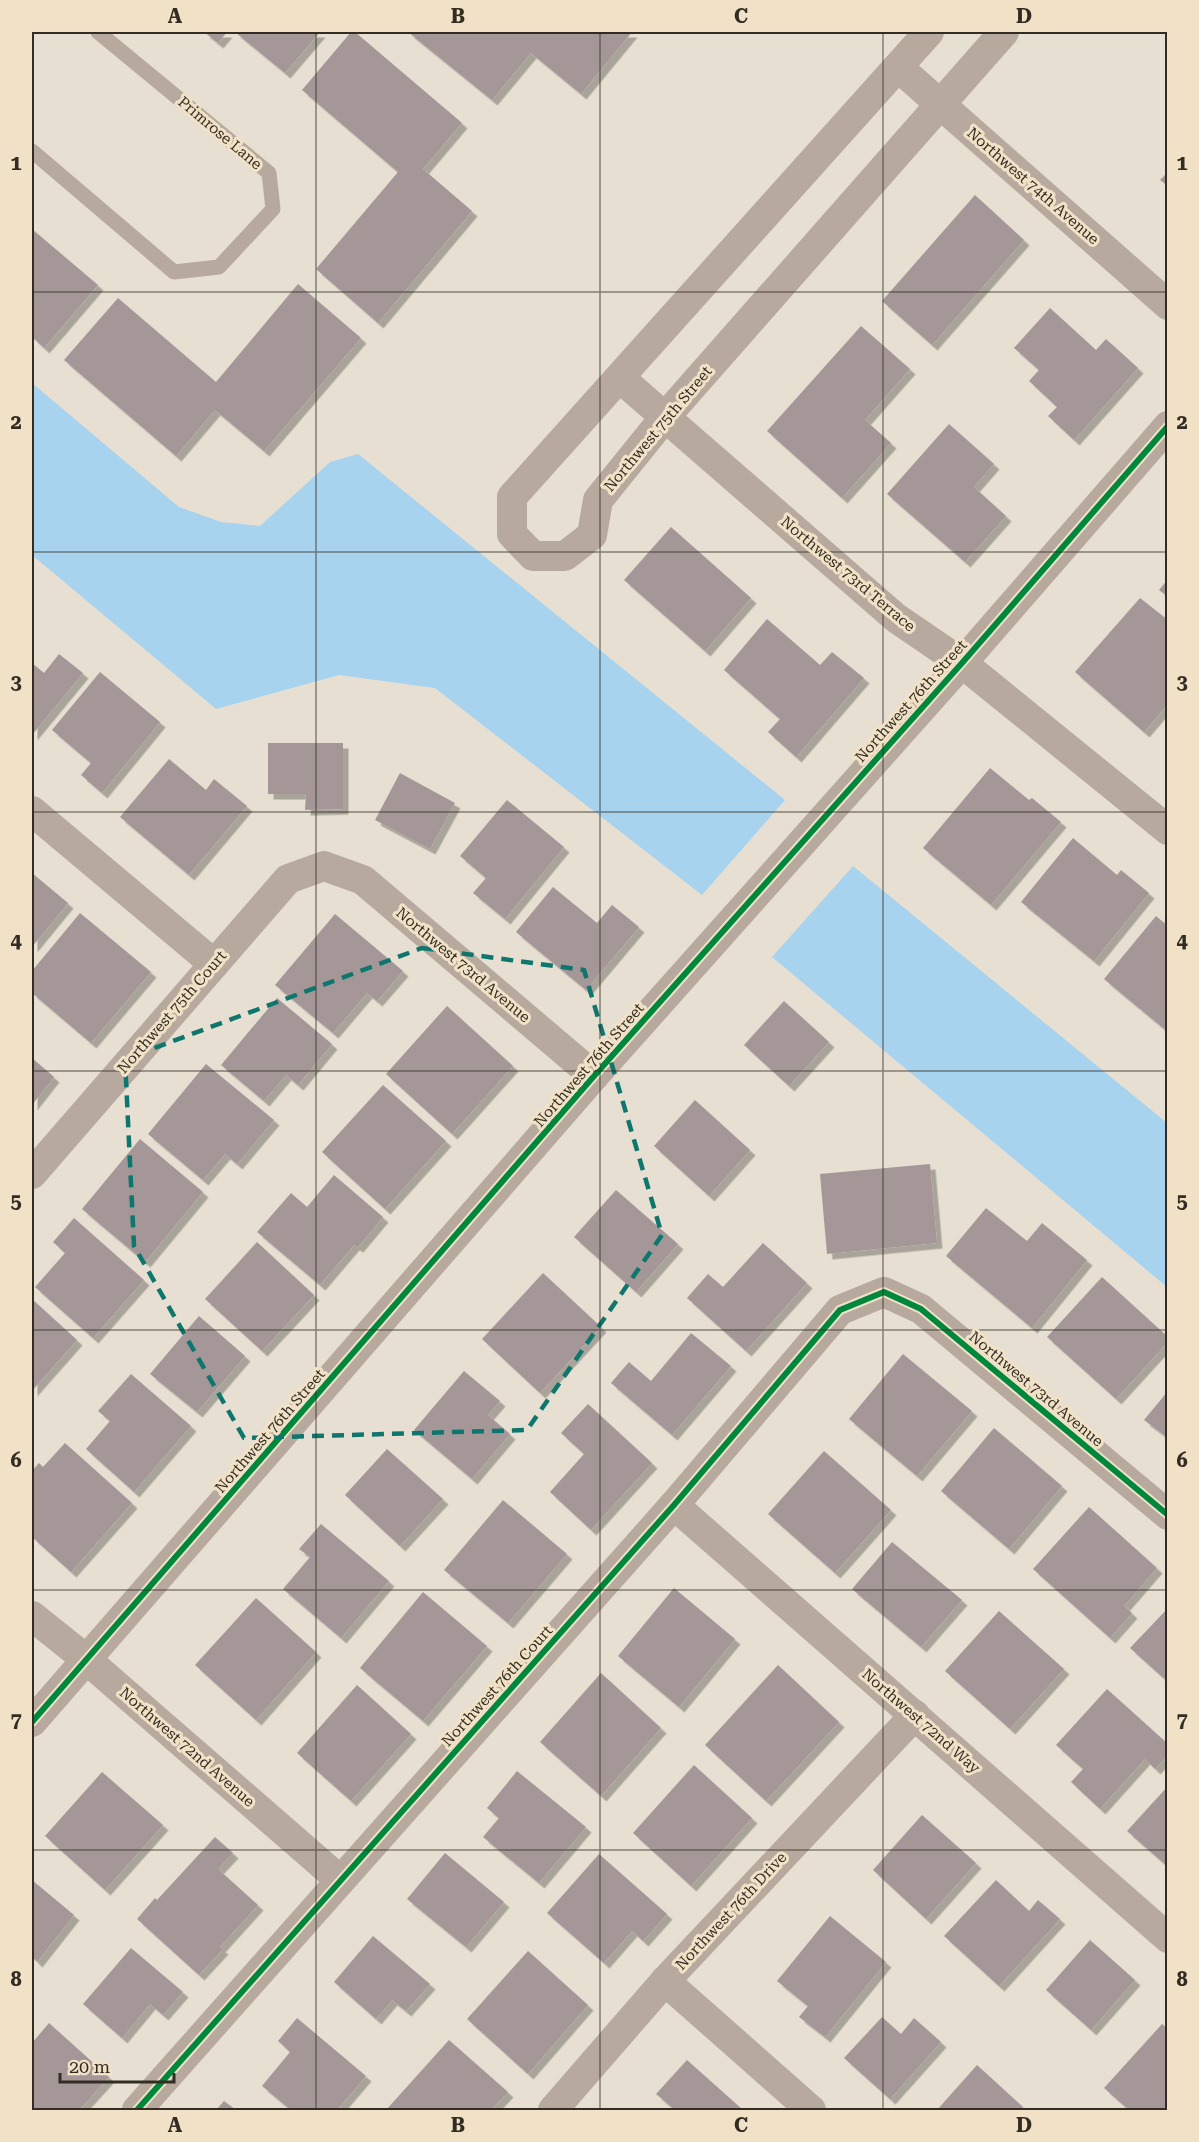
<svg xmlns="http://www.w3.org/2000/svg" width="1199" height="2142" font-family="'Roboto Serif',serif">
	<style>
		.water { fill: #a8d3ef }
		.building { fill: #a59798; filter: url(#shadow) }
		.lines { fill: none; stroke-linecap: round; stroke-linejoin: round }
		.service { stroke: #b7a99d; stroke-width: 15 }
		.minor { stroke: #b7a99d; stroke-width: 30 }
		.cycleway-casing { stroke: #f1e2c7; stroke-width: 10 }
		.cycleway { stroke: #00873e; stroke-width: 6 }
		.marked { fill: none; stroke: #0f766e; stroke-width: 4.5; stroke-dasharray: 12 8; stroke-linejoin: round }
		.grid { fill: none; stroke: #322c22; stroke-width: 1.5; stroke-opacity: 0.55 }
		.labels { text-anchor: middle; stroke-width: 6; stroke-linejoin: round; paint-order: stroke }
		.street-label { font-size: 15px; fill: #322c22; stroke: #f1e2c7 }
		.neatline { fill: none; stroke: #322c22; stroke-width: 2 }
		.grid-label { font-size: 20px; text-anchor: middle; font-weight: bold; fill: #322c22 }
	</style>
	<defs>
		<filter id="shadow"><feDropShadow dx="5.5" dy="5.5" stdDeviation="0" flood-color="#0004"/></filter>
	</defs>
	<rect width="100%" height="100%" fill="#e7dfd1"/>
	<g class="water">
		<path d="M32,383L179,507L221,522L260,526L330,462L358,454L785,800L702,895L435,688L339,675L216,709L32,555Z"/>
		<path d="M853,866L1167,1123V1287L772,957Z"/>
	</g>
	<g class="building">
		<path d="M204,32H227L218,43Z"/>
		<path d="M235,32H320L285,73Z"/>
		<path d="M351,32H355L462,123L423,169L472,211L378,323L316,269L398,172L302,90Z"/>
		<path d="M408,32H632L581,94L531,53L492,100Z"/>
		<path d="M1168,172V186L1160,180Z"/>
		<path d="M975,195L1024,240L932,345L882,301Z"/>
		<path d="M32,229L98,285L44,348L32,337Z"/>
		<path d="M298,284L361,338L264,451L215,410L176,456L64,360L118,298L216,382Z"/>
		<path d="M1050,308L1096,350L1106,339L1138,368L1074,440L1048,416L1057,407L1029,381L1039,370L1014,348Z"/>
		<path d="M861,326L910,369L865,420L891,443L842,498L767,431Z"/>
		<path d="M949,424L994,464L974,487L1006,516L965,562L887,494Z"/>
		<path d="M671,527L751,598L705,651L624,580Z"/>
		<path d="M1168,579V597L1159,590Z"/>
		<path d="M1140,598L1168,620V704L1144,732L1075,672Z"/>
		<path d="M767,619L820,665L832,652L864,678L796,757L768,732L780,719L724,670Z"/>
		<path d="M59,654L83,673L32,735V663L44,673Z"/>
		<path d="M100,672L160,722L102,793L81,775L91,763L52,730Z"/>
		<path d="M268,743H343V809L305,810L306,794H268Z"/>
		<path d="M169,759L206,790L214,779L247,806L189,875L120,817Z"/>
		<path d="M990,768L1029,800L1032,798L1061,822L991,905L923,848Z"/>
		<path d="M400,773L455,803L430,849L375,820Z"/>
		<path d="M507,800L564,847L505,919L473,893L486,878L460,856Z"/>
		<path d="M1073,838L1117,875L1121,870L1149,893L1094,961L1021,902Z"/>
		<path d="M32,873L68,903L32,947Z"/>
		<path d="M553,887L597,923L612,905L639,927L586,990L516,932Z"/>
		<path d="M80,913L151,972L91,1043L32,993V971Z"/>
		<path d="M335,914L403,971L377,1001L367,993L333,1033L275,985Z"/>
		<path d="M1156,916L1168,926V1032L1104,979Z"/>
		<path d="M277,998L332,1044L298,1085L286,1075L264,1101L221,1065Z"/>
		<path d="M784,1001L829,1042L789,1086L744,1045Z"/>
		<path d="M447,1006L513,1066L452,1134L386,1074Z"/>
		<path d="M32,1058L54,1077L32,1105Z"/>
		<path d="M206,1064L274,1120L237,1164L225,1154L203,1180L148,1134Z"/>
		<path d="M383,1085L446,1141L385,1209L322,1152Z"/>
		<path d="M695,1100L750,1150L709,1196L654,1146Z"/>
		<path d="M140,1139L203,1192L145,1262L82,1209Z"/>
		<path d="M930,1164L937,1243L827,1254L820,1174Z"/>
		<path d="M334,1175L383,1217L358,1247L354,1245L320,1285L257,1232L291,1193L307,1207Z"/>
		<path d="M616,1190L678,1244L636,1292L574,1237Z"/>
		<path d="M986,1208L1027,1241L1042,1223L1087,1260L1032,1328L946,1256Z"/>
		<path d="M74,1218L144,1280L93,1338L35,1287L65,1253L53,1242Z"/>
		<path d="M257,1242L314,1295L262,1351L205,1299Z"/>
		<path d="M763,1243L807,1283L746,1351L687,1298L708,1274L723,1287Z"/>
		<path d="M543,1273L601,1327L540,1393L482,1339Z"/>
		<path d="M1102,1277L1168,1337V1342L1116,1399L1047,1337Z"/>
		<path d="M32,1299L77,1340L32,1391Z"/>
		<path d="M199,1316L245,1356L197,1412L150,1374Z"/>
		<path d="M691,1333L731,1366L672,1435L611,1383L629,1362L651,1381Z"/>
		<path d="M903,1354L972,1411L917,1476L849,1419Z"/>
		<path d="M464,1371L500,1401L488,1415L510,1434L472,1479L414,1430Z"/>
		<path d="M131,1374L191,1426L134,1492L86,1449L110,1421L98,1411Z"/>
		<path d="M1168,1391V1438L1144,1420Z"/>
		<path d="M588,1404L652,1463L591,1530L550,1492L584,1454L561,1433Z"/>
		<path d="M994,1428L1062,1486L1009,1549L941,1491Z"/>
		<path d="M65,1443L132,1503L71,1572L32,1537V1471L39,1463L43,1467Z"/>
		<path d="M387,1449L443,1499L400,1546L345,1495Z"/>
		<path d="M824,1451L891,1510L835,1573L768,1514Z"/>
		<path d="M503,1500L567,1554L508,1623L444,1570Z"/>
		<path d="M1089,1507L1157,1568L1124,1606L1132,1613L1110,1638L1033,1569Z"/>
		<path d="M321,1524L389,1581L341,1638L283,1589L310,1557L299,1549Z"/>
		<path d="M892,1542L962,1600L921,1647L852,1589Z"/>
		<path d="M674,1588L735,1639L679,1707L618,1656Z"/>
		<path d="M423,1592L487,1646L423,1721L360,1668Z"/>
		<path d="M256,1598L316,1652L256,1720L195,1665Z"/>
		<path d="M1168,1608V1682L1130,1648Z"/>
		<path d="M999,1611L1064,1669L1010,1729L945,1671Z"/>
		<path d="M778,1665L839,1722L766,1801L705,1745Z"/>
		<path d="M601,1673L661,1728L601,1796L540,1742Z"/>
		<path d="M357,1685L411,1734L351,1801L297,1753Z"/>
		<path d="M1107,1689L1168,1744V1755L1155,1769L1145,1759L1100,1809L1071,1782L1083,1769L1056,1745Z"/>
		<path d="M694,1765L752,1818L691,1886L633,1833Z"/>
		<path d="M517,1771L586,1827L539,1883L483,1837L499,1818L487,1808Z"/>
		<path d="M102,1772L163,1825L105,1890L45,1836Z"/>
		<path d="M1168,1786V1867L1127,1831Z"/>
		<path d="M922,1815L976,1863L926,1919L873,1870Z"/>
		<path d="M215,1837L233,1853L218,1869L258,1905L220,1947L223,1949L199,1975L137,1919L155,1898L157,1900Z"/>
		<path d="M445,1853L504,1902L466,1947L407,1899Z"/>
		<path d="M599,1854L667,1914L643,1941L632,1931L604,1963L547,1913Z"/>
		<path d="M32,1880L74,1915L37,1962L32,1957Z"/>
		<path d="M996,1880L1029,1911L1038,1900L1060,1919L999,1986L944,1936Z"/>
		<path d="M830,1916L886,1962L825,2037L799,2017L808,2006L777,1981Z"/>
		<path d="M373,1936L430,1984L406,2011L392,2000L376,2019L334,1982Z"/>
		<path d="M1090,1940L1135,1980L1091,2030L1046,1990Z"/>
		<path d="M131,1948L183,1992L163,2015L150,2004L122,2038L83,2004Z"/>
		<path d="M528,1951L588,2005L528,2074L467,2019Z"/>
		<path d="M882,2017L901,2034L914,2018L941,2042L890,2099L844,2058Z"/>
		<path d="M297,2018L366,2076L337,2110H291L262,2086L290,2052L278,2041Z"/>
		<path d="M49,2023L109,2077L79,2110H32V2043Z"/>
		<path d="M1162,2024L1168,2029V2110H1129L1104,2088Z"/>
		<path d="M449,2040L508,2092L491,2110H386Z"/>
		<path d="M687,2060L743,2110H675L656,2094Z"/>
		<path d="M977,2065L1023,2107L1019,2110H937Z"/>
		<path d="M224,2101L236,2110H216Z"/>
	</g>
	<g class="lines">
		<path class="service" d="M32,151L174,272L219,267L273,209L269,173L98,32"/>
		<g class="minor">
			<path d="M929,32L512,497V534L533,556H565L592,535L598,500L665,417L1004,32"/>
			<path d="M898,67L1168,305"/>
			<path d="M620,378L896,618L962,663L1168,830"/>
			<path d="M32,811L214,964"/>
			<path d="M32,1174L288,879L324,866L363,880L594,1076"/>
			<path d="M674,1505L1168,1938"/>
			<path d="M32,1616L87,1660L340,1880"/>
			<path d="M32,1722L594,1076L962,663L1168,426"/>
			<path d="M665,1981L811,2110"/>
			<path d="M137,2110L674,1505L840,1310L884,1292L921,1309L1168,1515"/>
			<path d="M553,2110L665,1981L915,1715"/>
		</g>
		<defs>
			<g id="cycleway">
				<path d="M32,1722L594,1076L962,663L1168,426"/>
				<path d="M137,2110L674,1505L840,1310L884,1292L921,1309L1168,1515"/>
			</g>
		</defs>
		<use href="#cycleway" class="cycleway-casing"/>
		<use href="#cycleway" class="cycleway"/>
	</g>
	<path class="marked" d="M422,948L584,970L662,1235L527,1430L244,1438L134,1246L125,1059Z"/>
	<path class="grid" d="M316,32V2110M600,32V2110M883,32V2110M32,292H1168M32,552H1168M32,812H1168M32,1071H1168M32,1330H1168M32,1590H1168M32,1850H1168"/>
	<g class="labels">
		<g class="street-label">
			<text transform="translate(220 133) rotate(40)" y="5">Primrose Lane</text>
			<text transform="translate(1033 186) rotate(41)" y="5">Northwest 74th Avenue</text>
			<text transform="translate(658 429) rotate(-50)" y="5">Northwest 75th Street</text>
			<text transform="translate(848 574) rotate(40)" y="5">Northwest 73rd Terrace</text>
			<text transform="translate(911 701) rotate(-48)" y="5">Northwest 76th Street</text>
			<text transform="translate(463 965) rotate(40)" y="5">Northwest 73rd Avenue</text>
			<text transform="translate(172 1012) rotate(-49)" y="5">Northwest 75th Court</text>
			<text transform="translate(589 1065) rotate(-49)" y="5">Northwest 76th Street</text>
			<text transform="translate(1036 1389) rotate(40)" y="5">Northwest 73rd Avenue</text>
			<text transform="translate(270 1431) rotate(-49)" y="5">Northwest 76th Street</text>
			<text transform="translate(497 1686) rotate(-48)" y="5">Northwest 76th Court</text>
			<text transform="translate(921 1721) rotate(41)" y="5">Northwest 72nd Way</text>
			<text transform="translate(187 1747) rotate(41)" y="5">Northwest 72nd Avenue</text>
			<text transform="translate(731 1911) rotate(-47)" y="5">Northwest 76th Drive</text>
		</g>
	</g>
	<rect width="1199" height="2142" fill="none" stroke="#f1e2c7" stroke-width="66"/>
	<path d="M60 2073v9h114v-9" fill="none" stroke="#322c22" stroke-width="3"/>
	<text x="69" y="2073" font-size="18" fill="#322c22" stroke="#f1e2c7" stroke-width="4.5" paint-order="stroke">20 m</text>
	<rect x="33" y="33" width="1133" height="2076" class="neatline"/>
	<g class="grid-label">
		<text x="175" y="23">A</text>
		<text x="458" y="23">B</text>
		<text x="741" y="23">C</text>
		<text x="1024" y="23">D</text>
		<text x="16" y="170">1</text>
		<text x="1182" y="170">1</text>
		<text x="16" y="429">2</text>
		<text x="1182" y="429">2</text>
		<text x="16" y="689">3</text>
		<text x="1182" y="689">3</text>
		<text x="16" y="948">4</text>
		<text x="1182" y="948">4</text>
		<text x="16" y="1208">5</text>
		<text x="1182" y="1208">5</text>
		<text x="16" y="1467">6</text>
		<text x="1182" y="1467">6</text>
		<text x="16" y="1727">7</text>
		<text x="1182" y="1727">7</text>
		<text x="16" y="1986">8</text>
		<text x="1182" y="1986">8</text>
		<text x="175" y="2132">A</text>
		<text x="458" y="2132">B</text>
		<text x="741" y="2132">C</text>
		<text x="1024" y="2132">D</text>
	</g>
</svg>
